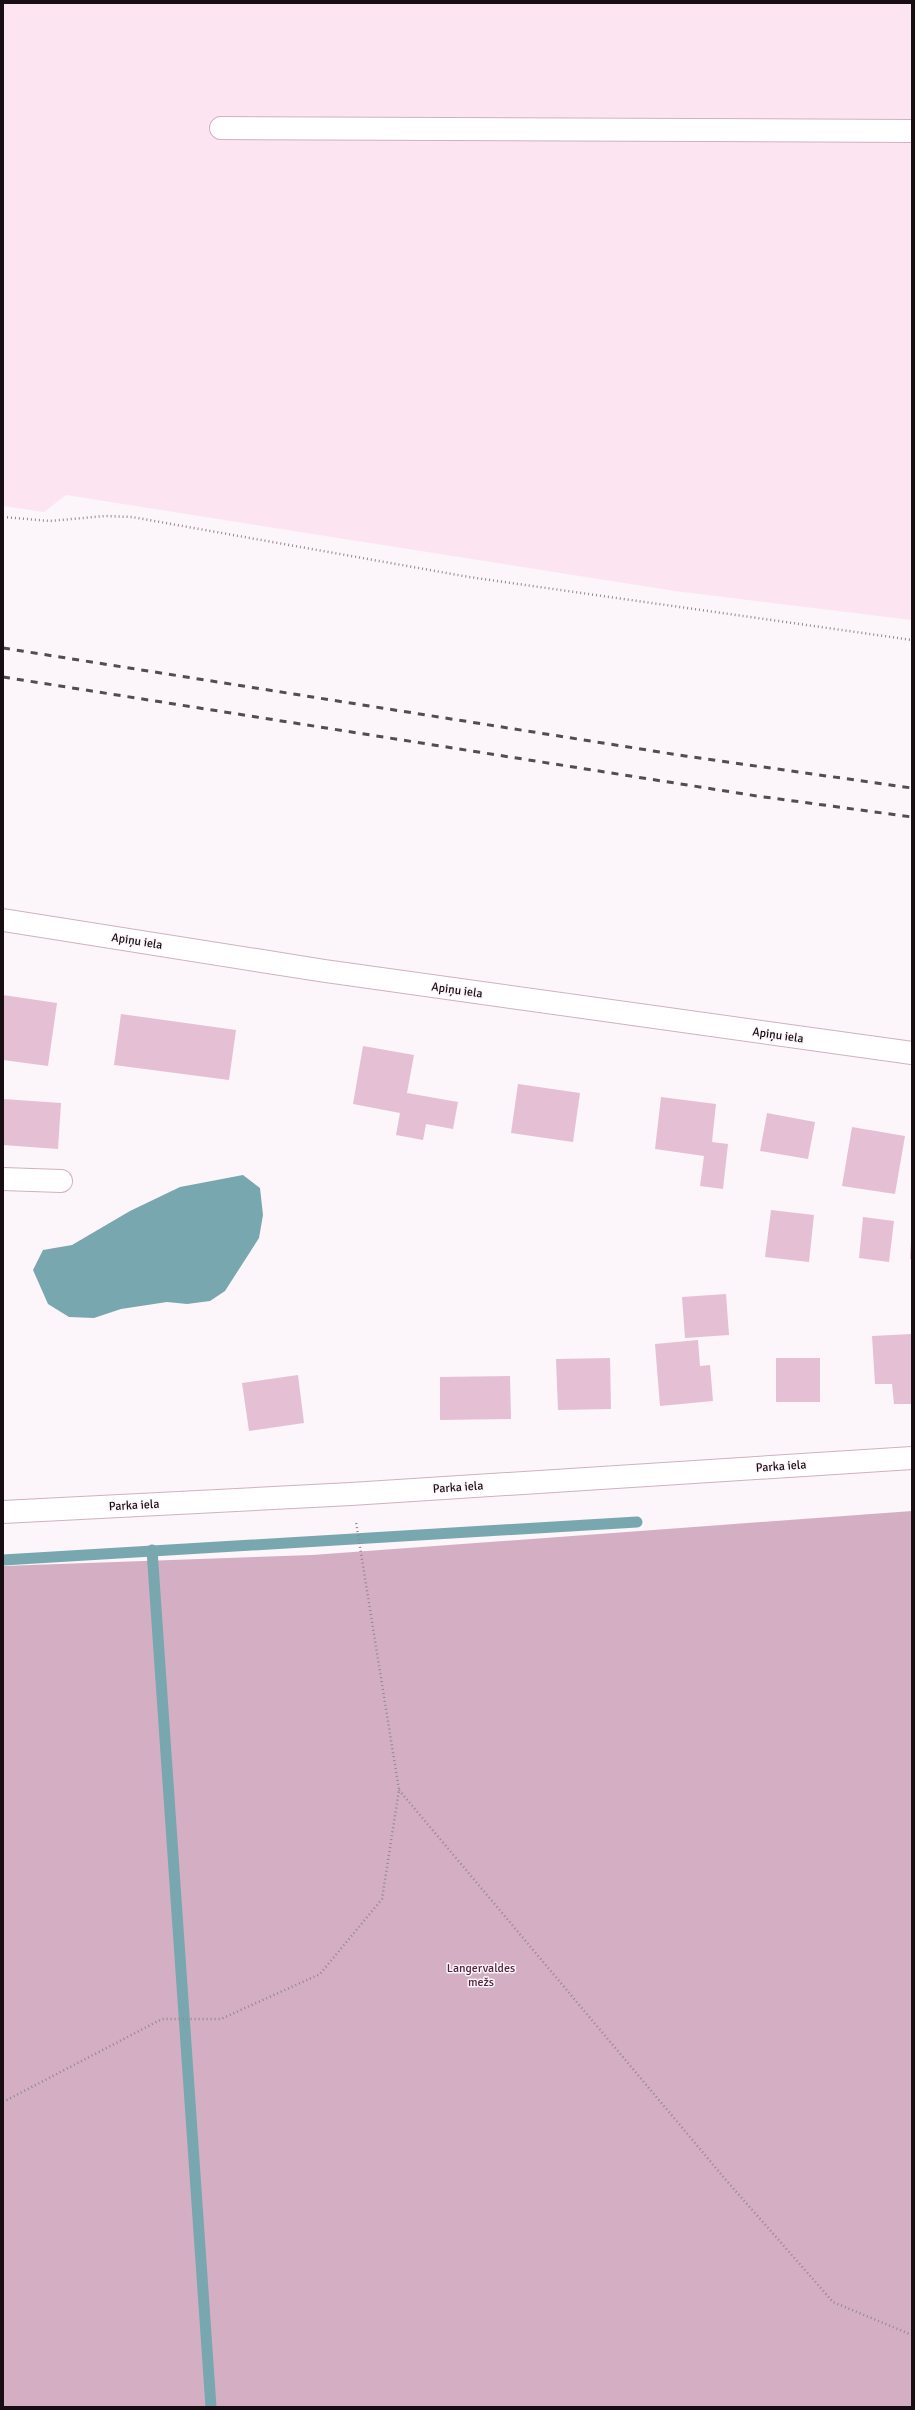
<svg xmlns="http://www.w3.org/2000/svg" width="915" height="2410" font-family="Signika,sans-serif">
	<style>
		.built { fill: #fce5f1 }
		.forest { fill: #d4afc3 }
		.water { fill: #79a7b0 }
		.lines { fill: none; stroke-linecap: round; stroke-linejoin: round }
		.stream { stroke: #79a7b0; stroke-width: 11 }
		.building { fill: #e5c0d4 }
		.minor-casing { stroke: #cfb1c2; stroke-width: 24 }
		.path { stroke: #90888d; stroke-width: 2.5; stroke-dasharray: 1 3; stroke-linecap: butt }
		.minor { stroke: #fff; stroke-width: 22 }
		.rail { stroke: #554c51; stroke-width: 3; stroke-dasharray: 7 7; stroke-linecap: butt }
		.labels { text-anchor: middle; stroke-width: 3; stroke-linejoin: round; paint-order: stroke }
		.street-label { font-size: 12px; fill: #170d13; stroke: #fcf5f9 }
		.park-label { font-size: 12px; fill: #532441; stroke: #fcf5f9 }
	</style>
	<rect width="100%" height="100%" fill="#fcf5f9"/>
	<path class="built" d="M3,3H912V620L675,591L66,495L44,512L3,506Z"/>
	<path class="forest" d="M912,1511V2407H3V1566L312,1555Z"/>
	<path class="water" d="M243,1175L260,1188L263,1215L259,1238L225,1291L210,1301L187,1304L167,1302L121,1309L94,1318L69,1317L48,1304L33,1270L43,1250L72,1245L130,1211L180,1187Z"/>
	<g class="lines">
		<g class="stream">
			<path d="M152,1550L211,2407"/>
			<path d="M3,1560L637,1522"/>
		</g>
	</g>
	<g class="building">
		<path d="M3,995L57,1003L48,1066L3,1060Z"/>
		<path d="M121,1014L236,1030L229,1080L114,1065Z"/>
		<path d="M363,1046L414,1055L407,1093L458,1102L453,1129L426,1124L423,1140L396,1135L400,1113L353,1104Z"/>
		<path d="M518,1084L580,1093L573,1142L511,1133Z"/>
		<path d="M661,1097L716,1104L712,1142L728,1144L723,1189L700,1186L704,1156L655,1149Z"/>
		<path d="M3,1099L61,1103L58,1149L3,1145Z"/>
		<path d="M767,1113L815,1122L808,1159L760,1151Z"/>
		<path d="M852,1127L905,1136L895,1194L842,1186Z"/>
		<path d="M771,1210L814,1215L809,1262L765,1257Z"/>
		<path d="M863,1217L894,1221L889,1262L859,1258Z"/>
		<path d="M911,1240H912V1259H910Z"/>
		<path d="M726,1294L729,1335L685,1338L682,1297Z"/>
		<path d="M912,1334V1404H894L892,1384H875L872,1336Z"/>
		<path d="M698,1340L700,1366L710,1365L713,1401L660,1406L655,1344Z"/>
		<path d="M610,1358L611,1409L558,1410L556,1359Z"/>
		<rect x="776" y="1358" width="44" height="44"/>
		<path d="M298,1375L304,1423L249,1431L242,1383Z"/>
		<path d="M510,1376L511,1419L440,1420V1377Z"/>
	</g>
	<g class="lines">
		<defs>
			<g id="minor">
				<path d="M221,128L912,131"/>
				<path d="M3,920L325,971L912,1053"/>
				<path d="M3,1179L61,1181"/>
				<path d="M3,1512L351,1494L912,1458"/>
			</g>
		</defs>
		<use href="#minor" class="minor-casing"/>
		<g class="path">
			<path d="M3,517L50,521L105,516L132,517L469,577L912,640"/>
			<path d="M399,1790L726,2180L833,2302L912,2335"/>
			<path d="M3,2102L162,2019H221L320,1974L382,1899L399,1790L356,1522"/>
		</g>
		<use href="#minor" class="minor"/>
		<g class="rail">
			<path d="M3,648L685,756L912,788"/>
			<path d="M3,677L757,796L912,817"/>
		</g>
	</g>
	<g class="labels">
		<g class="street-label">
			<text transform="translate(137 941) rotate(9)" y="4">Apiņu iela</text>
			<text transform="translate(457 990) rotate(8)" y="4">Apiņu iela</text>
			<text transform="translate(778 1035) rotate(8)" y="4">Apiņu iela</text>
			<text transform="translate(781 1466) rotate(-4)" y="4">Parka iela</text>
			<text transform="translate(458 1487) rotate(-4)" y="4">Parka iela</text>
			<text transform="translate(134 1505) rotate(-3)" y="4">Parka iela</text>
		</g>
		<g class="park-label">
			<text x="481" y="1972">Langervaldes<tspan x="481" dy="14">mežs</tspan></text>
		</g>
	</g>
	<rect width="915" height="2410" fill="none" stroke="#170d13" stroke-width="8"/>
</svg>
